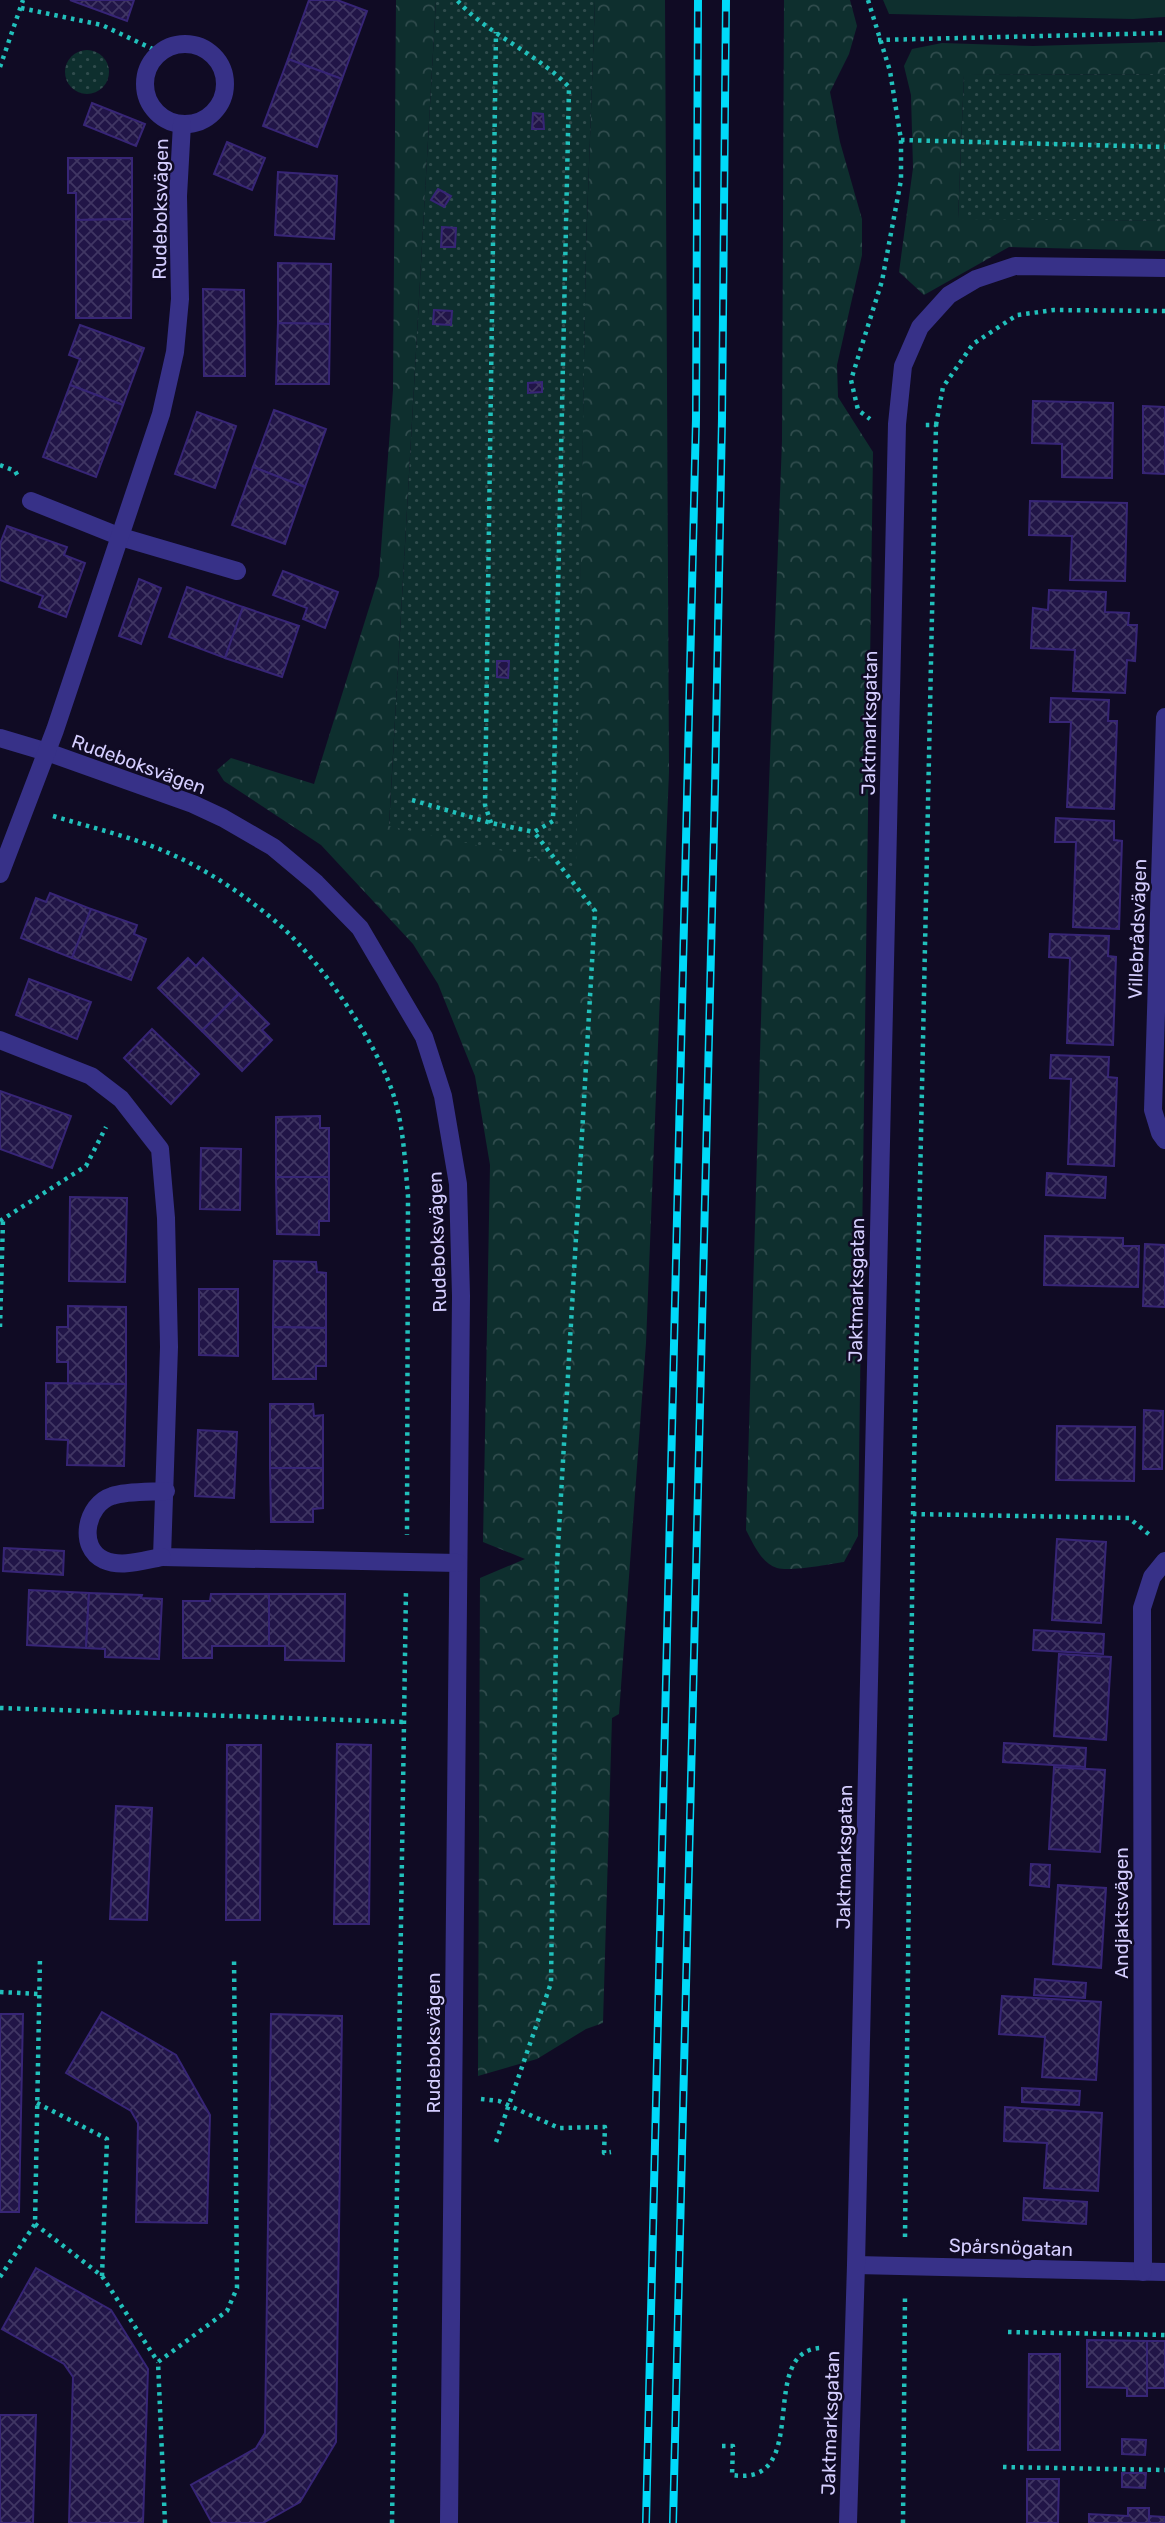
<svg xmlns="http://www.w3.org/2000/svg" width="1165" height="2523" font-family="Rubik,sans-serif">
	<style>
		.grass { fill: #0e2f2e }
		.forest { fill: url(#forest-crowns) }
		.park { fill: url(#park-dots) }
		.building { fill: url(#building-cross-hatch); stroke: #372576; stroke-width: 2 }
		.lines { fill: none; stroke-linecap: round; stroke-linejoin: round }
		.path { stroke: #21c0bb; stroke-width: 4.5; stroke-dasharray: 3.5 5; stroke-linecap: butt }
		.minor { stroke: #373188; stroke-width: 18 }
		.rail-casing { stroke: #00daf9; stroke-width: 8 }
		.rail { stroke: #100b24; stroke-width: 5; stroke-dasharray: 16; stroke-linecap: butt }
		.labels { text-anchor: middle; stroke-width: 5; stroke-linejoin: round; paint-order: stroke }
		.street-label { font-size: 19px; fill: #d5ceff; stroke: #100b24 }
	</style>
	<defs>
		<pattern id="forest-crowns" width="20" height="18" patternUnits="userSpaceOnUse" patternTransform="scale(1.75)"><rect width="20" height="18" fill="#0e2f2e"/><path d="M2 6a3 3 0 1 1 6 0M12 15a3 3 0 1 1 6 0" fill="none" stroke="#304c4d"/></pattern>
		<pattern id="park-dots" width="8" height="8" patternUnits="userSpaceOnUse" patternTransform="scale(1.75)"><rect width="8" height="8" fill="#0e2f2e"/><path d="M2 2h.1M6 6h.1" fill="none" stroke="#304c4d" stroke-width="1.8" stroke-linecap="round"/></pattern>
		<pattern id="building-cross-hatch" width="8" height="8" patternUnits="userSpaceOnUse" patternTransform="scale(1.75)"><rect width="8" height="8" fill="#211547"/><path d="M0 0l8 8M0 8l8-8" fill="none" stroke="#403663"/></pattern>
	</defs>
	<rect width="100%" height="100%" fill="#100b24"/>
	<path class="grass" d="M883,0H1165V17L1133,19L889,14Z"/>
	<g class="forest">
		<path d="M396,0H436L389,825L575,866L586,248L595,0H665L669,772L646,1343L619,1714L612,1718L603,2023L586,2029L537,2059L478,2076L480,1578L525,1559L483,1542L490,1165L475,1076L438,984L413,944L321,845L224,781L217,770L231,758L314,784L379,576L393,390Z"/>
		<path d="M784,0H850L857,26L849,54L830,92L840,142L862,219V255L837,365L838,397L873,452L858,1536L844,1562C830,1564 790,1572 777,1568C761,1563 753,1543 746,1530L764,917L782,441Z"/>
		<path d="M1165,42V74L964,75L958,218L1165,221V251L1009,247L924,295L899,272L913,168L911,95L904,66L912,49L942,43L1033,46Z"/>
	</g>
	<g class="park">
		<path d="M436,0H595L586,248L576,867L389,826Z"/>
		<circle cx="87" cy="72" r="22"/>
		<path d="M1165,74V221L958,219L964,75Z"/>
	</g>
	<g class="building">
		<path d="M70,0H134L127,21Z"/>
		<path d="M309,0H337L367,11L342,79L288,59Z"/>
		<path d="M288,59L342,79L317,147L263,126Z"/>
		<path d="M92,103L145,124L136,146L84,125Z"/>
		<path d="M533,113L543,114L544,129H532Z"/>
		<path d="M227,142L265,158L252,190L214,174Z"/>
		<path d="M68,158H132V219L76,220V193H68Z"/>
		<path d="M278,172L337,176L334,239L275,235Z"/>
		<path d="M438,189L451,196L444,207L431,200Z"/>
		<path d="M132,219L131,318H76V220Z"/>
		<path d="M442,227L456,228L455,247H441Z"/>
		<path d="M278,263L331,264L330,324L278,323Z"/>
		<path d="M203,289L244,290L245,376H204Z"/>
		<path d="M434,310L452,311L451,325L433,324Z"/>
		<path d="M278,323L330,324L329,384H276Z"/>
		<path d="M80,325L144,348L123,405L70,385L80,359L69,355Z"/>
		<path d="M542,382V392L528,393V383Z"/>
		<path d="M70,385L123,405L96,477L43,457Z"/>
		<path d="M1033,401L1113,403L1112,478L1062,477V444L1032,443Z"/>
		<path d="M1143,406L1165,407V474L1143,473Z"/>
		<path d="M274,410L326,429L305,487L253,467Z"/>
		<path d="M197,412L236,426L215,488L175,474Z"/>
		<path d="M253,467L305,487L285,544L232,525Z"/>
		<path d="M1030,501L1127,503L1125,581L1070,580L1072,536L1029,535Z"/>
		<path d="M7,526L67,547L64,555L85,563L66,617L39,607L43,596L0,580V544Z"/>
		<path d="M283,571L338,592L325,628L303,619L307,608L273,595Z"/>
		<path d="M139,579L161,588L141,644L119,636Z"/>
		<path d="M187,587L243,607L225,658L169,637Z"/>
		<path d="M1049,590L1106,592L1105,612L1129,613L1128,625H1137L1135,661L1127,660L1125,693L1073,691L1075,650L1031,648L1033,608L1048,610Z"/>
		<path d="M243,607L299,626L282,677L225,658Z"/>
		<path d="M497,661H509L508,678L497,677Z"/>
		<path d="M1051,698L1109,700L1108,721H1117L1114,809L1067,807L1071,722H1050Z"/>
		<path d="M1056,818L1114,821V840L1122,841L1119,929L1073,927L1076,842H1055Z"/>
		<path d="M50,893L91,909L72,958L21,938L36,898L46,902Z"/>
		<path d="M91,909L137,925L134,934L146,939L131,980L72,958Z"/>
		<path d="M1050,934L1109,936L1108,956L1116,957L1113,1045L1067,1043L1070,958L1049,957Z"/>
		<path d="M188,958L196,966L203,958L239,994L202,1031L158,988Z"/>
		<path d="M29,979L91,1002L77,1039L16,1015Z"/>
		<path d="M239,994L269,1024L262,1030L272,1040L242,1071L202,1031Z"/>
		<path d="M152,1029L199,1074L171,1104L124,1058Z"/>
		<path d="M1051,1055L1109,1057L1108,1077L1117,1078L1114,1166L1068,1164L1071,1079L1050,1078Z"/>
		<path d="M0,1091L71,1116L52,1168L0,1149Z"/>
		<path d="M320,1116V1128H329V1177H276V1117Z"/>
		<path d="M201,1148L241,1149L240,1210L200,1209Z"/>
		<path d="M1047,1173L1106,1177L1105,1198L1046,1195Z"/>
		<path d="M276,1177H329V1221H319V1235L277,1234Z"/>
		<path d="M70,1197L127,1198L125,1282L69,1281Z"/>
		<path d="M1045,1236L1123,1238V1246H1139L1138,1287L1044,1285Z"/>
		<path d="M1145,1244L1165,1245V1307L1143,1306Z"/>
		<path d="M274,1261L316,1262L317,1272L326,1273V1328L273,1327Z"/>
		<path d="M199,1289H238V1356L199,1355Z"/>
		<path d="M68,1306L126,1307V1384H68V1362H57V1327H68Z"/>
		<path d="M273,1327L326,1328V1366H316V1379H273Z"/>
		<path d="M46,1383L126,1384L124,1466L67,1465L68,1440L46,1439Z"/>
		<path d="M270,1404H313L314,1416L323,1415V1468H270Z"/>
		<path d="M1144,1410L1163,1411L1162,1469H1143Z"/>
		<path d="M1057,1426L1135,1427L1134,1481L1056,1480Z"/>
		<path d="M198,1430L237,1432L234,1498L195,1496Z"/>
		<path d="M270,1468H323V1508L313,1509V1522H271Z"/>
		<path d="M1057,1539L1106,1542L1101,1623L1052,1620Z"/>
		<path d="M4,1548L64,1551L63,1575L3,1571Z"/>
		<path d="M29,1590L89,1593L86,1648L27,1645Z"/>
		<path d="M89,1593L142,1595L141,1598L162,1599L159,1659L105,1657V1649L86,1648Z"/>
		<path d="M211,1594H269V1646H212V1658H183V1601H210Z"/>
		<path d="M269,1594H345L344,1661L285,1660V1646H269Z"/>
		<path d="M1034,1630L1104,1634L1103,1654L1033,1650Z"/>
		<path d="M1059,1654L1111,1657L1106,1740L1054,1736Z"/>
		<path d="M1004,1743L1086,1748L1085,1767L1003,1762Z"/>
		<path d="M337,1744L371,1745L369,1924H334Z"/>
		<path d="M227,1745H261L260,1920H226Z"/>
		<path d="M1054,1767L1105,1770L1100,1852L1049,1849Z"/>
		<path d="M116,1806L152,1808L147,1920L110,1919Z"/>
		<path d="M1031,1864L1050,1865L1049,1887L1030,1885Z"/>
		<path d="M1058,1885L1106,1888L1101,1968L1053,1964Z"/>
		<path d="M1035,1979L1086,1983L1085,1998L1034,1995Z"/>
		<path d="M1002,1996L1101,2002L1096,2080L1042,2077L1045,2037L999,2034Z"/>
		<path d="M102,2012L176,2055L210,2115L207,2223L136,2222L138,2123L131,2111L66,2073Z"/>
		<path d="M0,2014H23L19,2212H0Z"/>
		<path d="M271,2014L342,2016L336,2442L300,2502L263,2523H212L191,2485L256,2448L265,2433Z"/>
		<path d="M1022,2088L1080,2091L1079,2105L1022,2102Z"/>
		<path d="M1005,2107L1102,2113L1098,2191L1044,2188L1047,2143L1004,2141Z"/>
		<path d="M1024,2198L1087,2202L1086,2224L1023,2220Z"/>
		<path d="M36,2268L111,2310L148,2369L143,2523H69L73,2377L64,2364L2,2329Z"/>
		<path d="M1087,2340L1147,2341V2396H1127V2388L1087,2387Z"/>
		<rect x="1147" y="2341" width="18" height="47"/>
		<path d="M1029,2354H1060V2450H1028Z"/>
		<path d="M0,2415H36L33,2523H0Z"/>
		<path d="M1122,2439L1146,2440L1145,2455L1122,2454Z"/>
		<path d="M1122,2473H1146L1145,2488L1122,2487Z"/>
		<path d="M1027,2479H1059L1058,2523H1027Z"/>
		<path d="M1128,2508H1149V2523H1089V2514L1128,2516Z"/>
		<path d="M1149,2516L1165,2517V2523H1149Z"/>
	</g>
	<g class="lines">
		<g class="path">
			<path d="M868,0L890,71L901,140V180L882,281L851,380L858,410L870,419"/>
			<path d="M21,8L102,25L159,52"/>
			<path d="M878,40L1165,33"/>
			<path d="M0,67L23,0"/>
			<path d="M901,140L1165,147"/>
			<path d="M936,425L943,387L973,344L1017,315L1054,310L1165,311"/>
			<path d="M0,465L15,471L19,478"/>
			<path d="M412,800L491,823L534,832L553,821L569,87C537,53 485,33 457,0"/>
			<path d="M53,816C93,828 133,837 171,854C211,872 249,898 282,927C324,966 379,1045 395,1100C404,1131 405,1164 408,1196L407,1535"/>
			<path d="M491,823L485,805L496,32"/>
			<path d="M0,1221L86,1166L106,1127"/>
			<path d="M0,1327L3,1220"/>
			<path d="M913,1514L1129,1518L1151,1536"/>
			<path d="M0,1708L403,1722"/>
			<path d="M0,1992L39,1994"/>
			<path d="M481,2099L499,2101L559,2128L605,2127L604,2153L611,2152"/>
			<path d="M37,2103L107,2139L102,2276"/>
			<path d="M496,2142L551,1983L557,1564L595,911L534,832"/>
			<path d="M35,2224L102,2276L158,2362"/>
			<path d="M905,2237L913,1514L936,425H923"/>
			<path d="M0,2277L35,2224L40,1957"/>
			<path d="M1008,2332L1165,2335"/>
			<path d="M722,2446H733L732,2475C816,2488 753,2346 824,2348"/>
			<path d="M1003,2467L1165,2470"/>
			<path d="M165,2523L158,2362L227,2311L237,2288L234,1957"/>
			<path d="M392,2523L406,1589"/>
			<path d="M903,2523L905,2295"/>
		</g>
		<g class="minor">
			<circle cx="185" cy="84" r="40"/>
			<path d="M31,501L121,537L237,571"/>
			<path d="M1165,717L1153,1110L1160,1133L1165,1140"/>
			<path d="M0,738L47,752L193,804L223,818L273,847L316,883L360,928L424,1037L443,1096L458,1184L461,1296L449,2523"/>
			<path d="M0,874L55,730L161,414L175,352L180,299L178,196L182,124"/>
			<path d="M0,1040L91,1076L121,1099L160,1149L166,1218L169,1347L162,1557L458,1563"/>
			<path d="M162,1557C144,1560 122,1568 104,1560C77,1548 86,1504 112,1496C126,1491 151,1492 166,1491"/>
			<path d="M856,2265L1165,2272"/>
			<path d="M1143,2272L1142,1608L1152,1577L1165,1561"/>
			<path d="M848,2523L856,2265L897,424L903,366L920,327L949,295L976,279L1015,266L1165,268"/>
		</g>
		<defs>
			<g id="rail">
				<path d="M646,2523L696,419L698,0"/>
				<path d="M673,2523L715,787L722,418L726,0"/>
			</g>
		</defs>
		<use href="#rail" class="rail-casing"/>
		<use href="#rail" class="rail"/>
	</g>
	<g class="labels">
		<g class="street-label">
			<text transform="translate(160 209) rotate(-89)" y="7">Rudeboksvägen</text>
			<text transform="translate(869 723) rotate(-89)" y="7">Jaktmarksgatan</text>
			<text transform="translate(139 764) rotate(20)" y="7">Rudeboksvägen</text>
			<text transform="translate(1137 929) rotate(-88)" y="7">Villebrådsvägen</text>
			<text transform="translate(437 1242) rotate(-92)" y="7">Rudeboksvägen</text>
			<text transform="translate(856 1290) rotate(-89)" y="7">Jaktmarksgatan</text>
			<text transform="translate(844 1857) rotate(-89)" y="7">Jaktmarksgatan</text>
			<text transform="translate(1121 1913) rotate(-90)" y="7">Andjaktsvägen</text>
			<text transform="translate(433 2043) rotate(-90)" y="7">Rudeboksvägen</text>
			<text transform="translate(1011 2247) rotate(2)" y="7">Spårsnögatan</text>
			<text transform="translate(830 2423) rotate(-88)" y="7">Jaktmarksgatan</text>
		</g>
	</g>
</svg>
